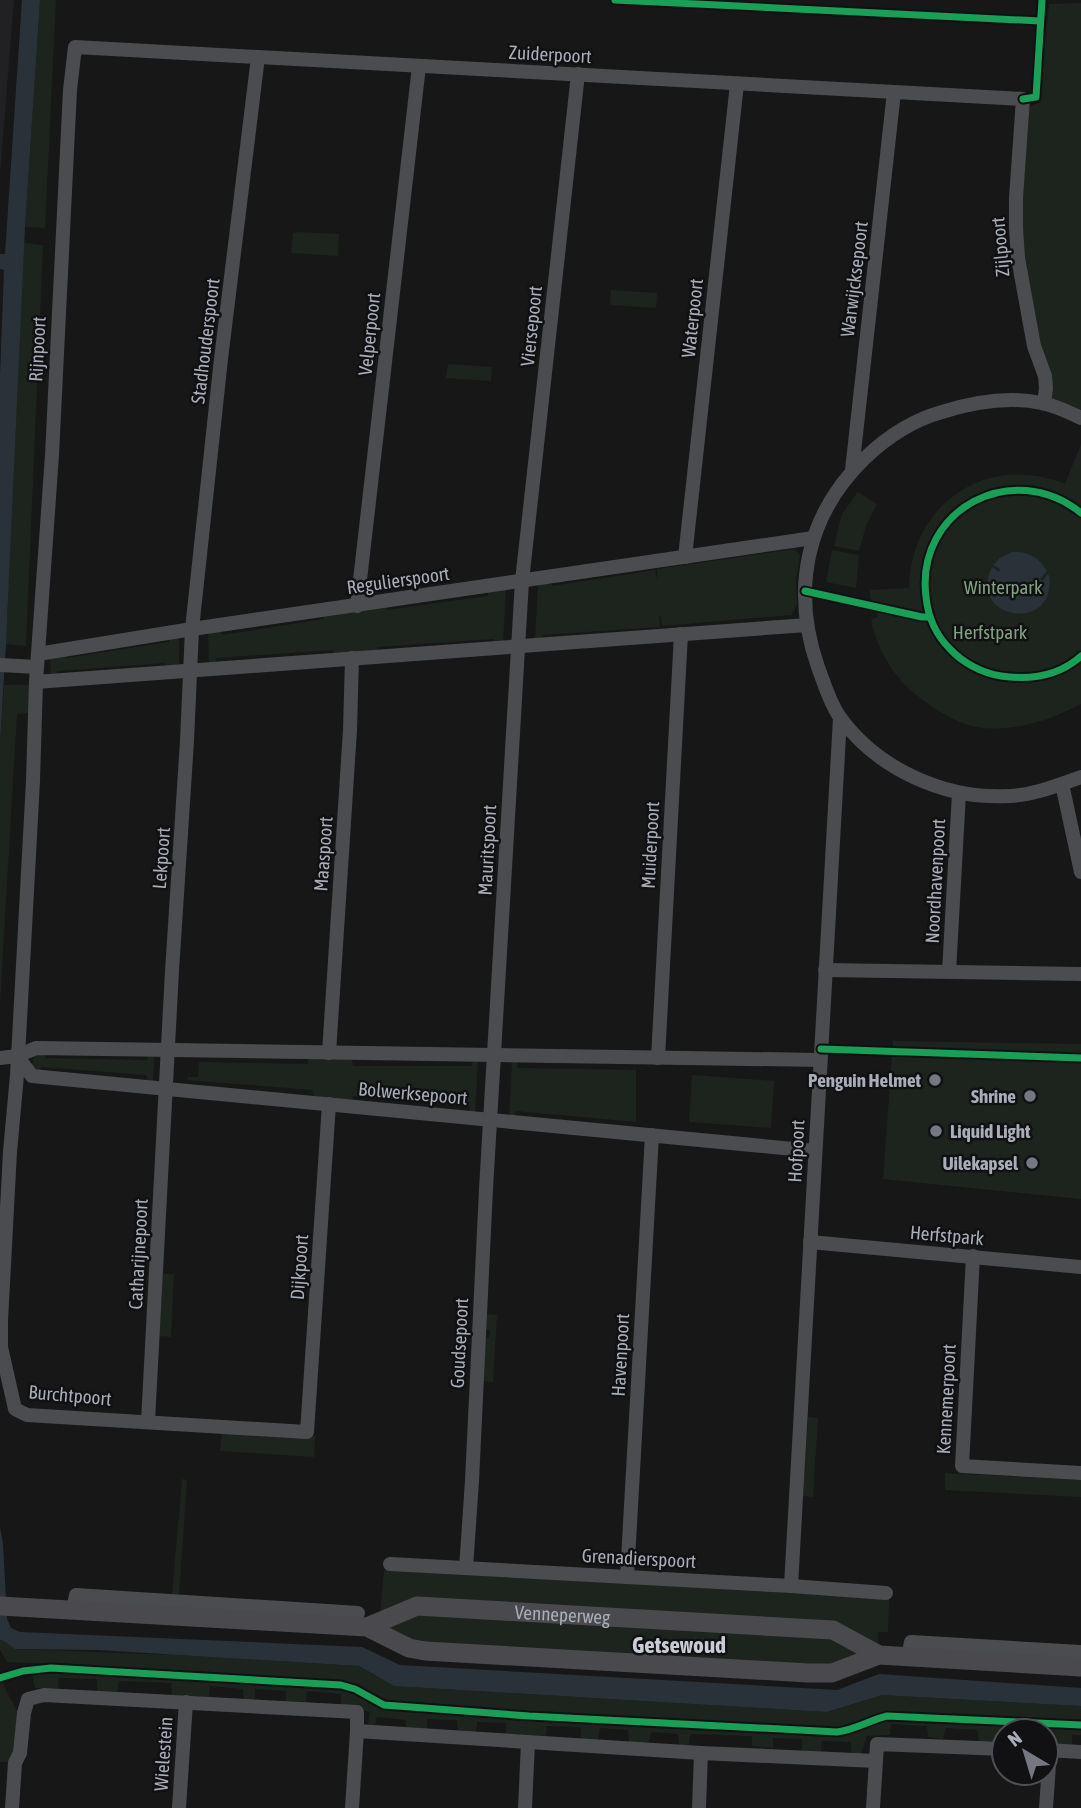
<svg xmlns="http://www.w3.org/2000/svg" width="1081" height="1808" font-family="'Asap Condensed',sans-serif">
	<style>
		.built { fill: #212123 }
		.green { fill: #1d241e }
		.water { fill: #2a3239 }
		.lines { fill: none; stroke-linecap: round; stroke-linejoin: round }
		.street { stroke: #4b4c50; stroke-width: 14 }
		.secondary { stroke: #4a4a4e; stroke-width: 19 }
		.cycleway-casing { stroke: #111113; stroke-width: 11 }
		.cycleway { stroke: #1a9f57; stroke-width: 7 }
		.poi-dot { fill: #757880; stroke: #111113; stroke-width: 2.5 }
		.labels { text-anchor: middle; stroke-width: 5; stroke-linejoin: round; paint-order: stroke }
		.street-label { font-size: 19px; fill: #a8adb8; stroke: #111113 }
		.park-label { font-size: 19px; fill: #7fa381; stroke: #111113 }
		.poi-label { font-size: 19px; font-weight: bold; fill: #a8adb8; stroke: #111113; text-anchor: end }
		.quarter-label { font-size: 23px; font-weight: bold; fill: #c9ccd4; stroke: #111113 }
	</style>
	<rect width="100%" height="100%" fill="#171717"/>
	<path class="built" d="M0,0H14L0,174Z"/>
	<g class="green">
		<path d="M40,0H56L45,228L25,227Z"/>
		<path d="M1081,3V414L1049,399L1045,368L1026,280L1021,224L1029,110L1031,106L1041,102L1040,89L1049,4Z"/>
		<path d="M299,232L339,234L338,256L291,253L293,233Z"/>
		<path d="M24,243L43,245L26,646L6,644Z"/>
		<path d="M611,290L657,293L656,308L610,305Z"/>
		<path d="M448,364L492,367L491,381L446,378Z"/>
		<path d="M1081,444V704C1043,724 992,740 951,718C941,713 932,706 923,700C896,681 878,653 871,620L878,617L870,596V590L909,588C911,504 986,452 1065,484Z"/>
		<path d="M858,492L877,504L866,526L859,551L834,546L842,514Z"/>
		<path d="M795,549L800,555L796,579L797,604L792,615L662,626L661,616L659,617L660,627L542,635V639L535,640L538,583L551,581L552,586L655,570L658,582L657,569Z"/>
		<path d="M832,550L859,555L856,588L826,582Z"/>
		<path d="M506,588L503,643L495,642L494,639L377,647V651L334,654L333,650L216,658V663L209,664L208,632L221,630L222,635L324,619V615L385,606L386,610L488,596V591Z"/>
		<path d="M177,636L179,639V666L166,668L165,663L57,671V675L51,676L50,656L65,653L66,658L169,642V637Z"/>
		<path d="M4,685H30V713L17,714L0,1002V742Z"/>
		<path d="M893,1041L1081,1044V1199L883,1179Z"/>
		<path d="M37,1052L45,1053L46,1058L147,1060L149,1053L154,1054L153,1082H147L146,1075L41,1067V1072H36L32,1068L33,1059Z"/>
		<path d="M308,1059H352L353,1066H472L473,1059L478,1060L475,1114H470V1107L353,1096L352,1102L314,1098L312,1090L187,1080L188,1077H198L199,1062L308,1064Z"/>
		<path d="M517,1061L518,1068L636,1070V1122L516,1111L514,1118H509L512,1062Z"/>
		<path d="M692,1075L774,1081L771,1128L689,1122Z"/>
		<path d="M163,1274H174L171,1337L159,1336Z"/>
		<path d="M487,1314L497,1315L493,1382L482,1381L485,1338H489L490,1330L486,1329Z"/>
		<path d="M808,1417L818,1418L813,1497L803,1496Z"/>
		<path d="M222,1430L315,1436L314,1457L220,1451Z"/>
		<path d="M945,1473L1081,1480V1497L945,1490Z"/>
		<path d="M182,1479L187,1480L179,1596H172Z"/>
		<path d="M384,1570L889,1598L888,1632H878L879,1647L839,1628L380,1614Z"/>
		<path d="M418,1615L827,1636L860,1653L822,1668L414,1642L389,1627Z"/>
		<path d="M0,1640L4,1641L15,1649L198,1656L358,1666L394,1686L827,1712L882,1695L1081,1706V1735H1072V1746L1046,1744V1731H1004L998,1732L997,1741H979L977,1730L946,1728L943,1739L928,1737L927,1726L891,1724L890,1735L867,1736L861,1754H851V1742L822,1741L821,1752L802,1751V1739L773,1738V1748L752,1746V1736L690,1734L689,1745H679L678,1734L651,1732L649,1743L629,1742L628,1730L600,1728L598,1740L581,1739V1727L547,1726L546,1736L506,1734V1723L477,1722L476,1732L458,1730L457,1720L427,1719V1730L406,1728V1720L377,1717L375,1726L368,1724L370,1712L341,1705V1694L307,1691L306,1702L286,1701V1691L255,1689V1699H244L243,1689L210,1686L209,1697L172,1695L171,1683L119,1681L117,1692L97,1691V1679L59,1678L58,1688H35L32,1674L46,1672L54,1664L7,1662L0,1650Z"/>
		<path d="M2,1683L18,1712L16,1747L10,1762H0V1684Z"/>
	</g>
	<g class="water">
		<path d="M22,0H40L25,227L6,644L0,742V376L4,270L0,269V254H5Z"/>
		<path d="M1012,552C1028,551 1039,557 1047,571L1040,579L1042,581L1048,574L1049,576C1057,634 966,620 992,567L999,572L1000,569L993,565L1000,558Z"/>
		<path d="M0,1527L3,1544L7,1619L11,1628L20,1632L362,1647L400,1665L837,1690L879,1674L1081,1688V1706L882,1695L827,1712L394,1686L359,1666L98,1650L15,1649L4,1641L0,1640Z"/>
	</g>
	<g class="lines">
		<g class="street">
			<path d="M1081,418C1068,412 1055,405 1041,403C1008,396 974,402 942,412C913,420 887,437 865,458C806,515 791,590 818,667C824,683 829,701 839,716C877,769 945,800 1010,796C1034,795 1058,785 1081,777"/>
			<path d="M852,470L894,92"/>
			<path d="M685,557L737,84"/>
			<path d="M357,606L419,66"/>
			<path d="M38,654L192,629L813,538"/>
			<path d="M0,665L37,667"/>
			<path d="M36,682L807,625"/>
			<path d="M1062,784L1081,872"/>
			<path d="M825,970L1081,974"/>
			<path d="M949,972L959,793"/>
			<path d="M329,1053L350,730L352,658"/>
			<path d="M17,1056L32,1076L815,1151"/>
			<path d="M0,1058L17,1056L36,1048L820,1060"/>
			<path d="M658,1058L681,634"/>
			<path d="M329,1104L307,1432L27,1415L15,1409L1,1347V1321L10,1152L17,1075L33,781L36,682L52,455L70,90L75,47L1023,99L1016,198V228L1018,258L1034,346L1045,376L1046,388L1044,403"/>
			<path d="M810,1242L1081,1267"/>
			<path d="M973,1256L962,1466L1081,1473"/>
			<path d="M148,1421L172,971L187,741L192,629L221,359L258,57"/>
			<path d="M390,1564L791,1586L886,1593"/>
			<path d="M466,1568L472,1481L486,1189L522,581L578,74"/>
			<path d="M627,1577L652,1135"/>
			<path d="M791,1586L840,718"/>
			<path d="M73,1610L76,1595L358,1613"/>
			<path d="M908,1657L911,1642L1081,1652"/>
			<path d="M1046,1750L1081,1752"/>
			<path d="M12,1808L15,1763L20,1753L24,1713L28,1699L44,1695L357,1712V1731L701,1753L876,1761L877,1744L1004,1749"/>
			<path d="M179,1808L186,1702"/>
			<path d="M352,1808L357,1731"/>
			<path d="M525,1808L528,1742"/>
			<path d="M699,1808L701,1753"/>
			<path d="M873,1808L876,1761"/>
			<path d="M1046,1808L1050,1750"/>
		</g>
		<g class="secondary">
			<path d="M0,1606L367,1627L409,1648L425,1651L808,1673H832L879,1655"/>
			<path id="s1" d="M367,1627L417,1606L833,1630L879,1655L1081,1667"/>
		</g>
		<defs>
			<g id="cycleway">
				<path d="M615,0L1040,21"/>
				<path d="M1023,99L1036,97L1042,0"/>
				<path d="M1081,513C1013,458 915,509 926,597C928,617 936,635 950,649C963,663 982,673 1001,676C1030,680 1059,676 1081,656"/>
				<path d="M805,591L922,617H930"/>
				<path d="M821,1049L1081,1058"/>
				<path d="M0,1678L23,1671L51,1668L341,1685L355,1689L384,1705L529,1716L837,1732C855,1730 870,1720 887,1716L1081,1725"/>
			</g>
		</defs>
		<use href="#cycleway" class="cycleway-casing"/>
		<use href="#cycleway" class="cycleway"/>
	</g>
	<g class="poi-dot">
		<circle cx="935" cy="1080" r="7"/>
		<circle cx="1030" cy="1096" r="7"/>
		<circle cx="936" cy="1131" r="7"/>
		<circle cx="1032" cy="1163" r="7"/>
	</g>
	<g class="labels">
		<g class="street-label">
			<text transform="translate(550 54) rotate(3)" y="7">Zuiderpoort</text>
			<text transform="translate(1000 247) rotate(-95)" y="7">Zijlpoort</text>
			<text transform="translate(854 279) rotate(-83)" y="7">Warwijcksepoort</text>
			<text transform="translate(692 318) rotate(-84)" y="7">Waterpoort</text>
			<text transform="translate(531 326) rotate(-84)" y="7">Viersepoort</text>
			<text transform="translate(369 334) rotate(-84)" y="7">Velperpoort</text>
			<text transform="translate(205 341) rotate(-83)" y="7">Stadhouderspoort</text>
			<text transform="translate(37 349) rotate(-87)" y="7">Rijnpoort</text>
			<text transform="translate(398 580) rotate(-8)" y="7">Regulierspoort</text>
			<text transform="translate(650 845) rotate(-87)" y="7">Muiderpoort</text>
			<text transform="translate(487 850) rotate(-87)" y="7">Mauritspoort</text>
			<text transform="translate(323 854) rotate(-86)" y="7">Maaspoort</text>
			<text transform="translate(161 858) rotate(-86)" y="7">Lekpoort</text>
			<text transform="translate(935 881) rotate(-87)" y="7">Noordhavenpoort</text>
			<text transform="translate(413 1093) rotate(5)" y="7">Bolwerksepoort</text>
			<text transform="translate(796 1151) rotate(-87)" y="7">Hofpoort</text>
			<text transform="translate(947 1235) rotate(5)" y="7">Herfstpark</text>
			<text transform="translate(138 1254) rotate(-87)" y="7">Catharijnepoort</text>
			<text transform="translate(299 1267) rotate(-86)" y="7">Dijkpoort</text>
			<text transform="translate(459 1343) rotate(-87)" y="7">Goudsepoort</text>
			<text transform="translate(620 1355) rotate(-87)" y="7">Havenpoort</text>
			<text transform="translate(70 1395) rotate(5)" y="7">Burchtpoort</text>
			<text transform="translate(946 1399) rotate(-87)" y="7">Kennemerpoort</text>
			<text transform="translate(639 1558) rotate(3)" y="7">Grenadierspoort</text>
			<text dy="7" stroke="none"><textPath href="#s1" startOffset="200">Venneperweg</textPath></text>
			<text transform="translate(163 1754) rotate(-86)" y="7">Wielestein</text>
		</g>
		<g class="park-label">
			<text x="1003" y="594">Winterpark</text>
			<text x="990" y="639">Herfstpark</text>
		</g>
		<g class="poi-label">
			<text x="921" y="1087">Penguin Helmet</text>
			<text x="1016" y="1103">Shrine</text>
			<text x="950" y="1138" text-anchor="start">Liquid Light</text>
			<text x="1018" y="1170">Uilekapsel</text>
		</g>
		<g class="quarter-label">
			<text x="679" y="1653">Getsewoud</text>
		</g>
	</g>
	<g transform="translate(1025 1752) rotate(322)"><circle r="33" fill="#111113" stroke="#4d4f55" stroke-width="2"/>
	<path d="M0-5L12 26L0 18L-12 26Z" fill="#757880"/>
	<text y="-10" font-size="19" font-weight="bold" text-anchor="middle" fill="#a8adb8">N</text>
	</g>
</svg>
